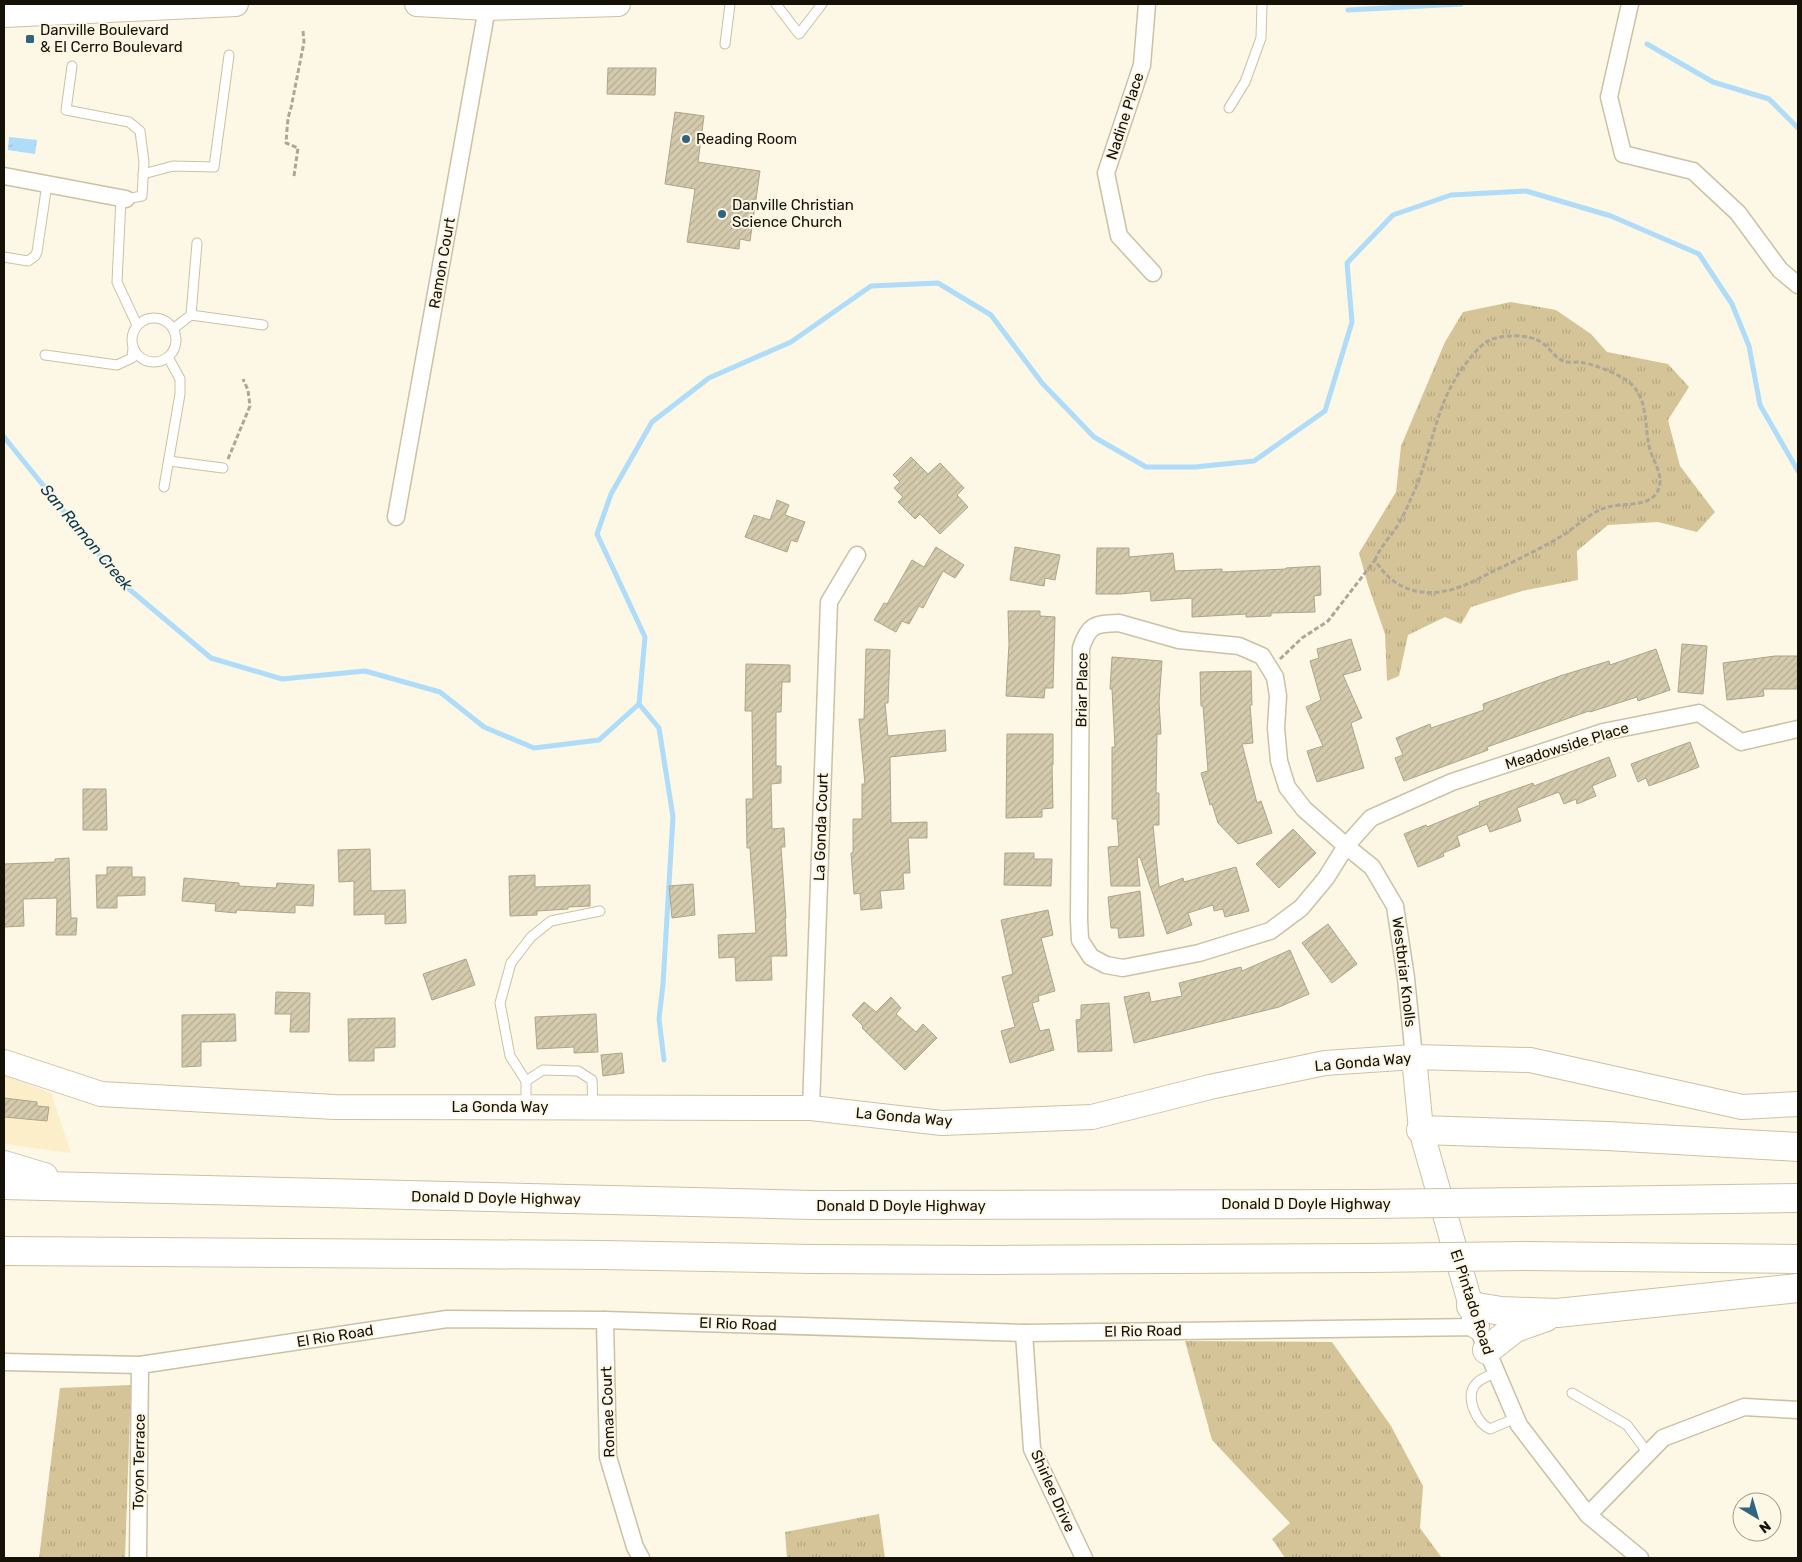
<svg xmlns="http://www.w3.org/2000/svg" width="1802" height="1562" font-family="Rubik,sans-serif">
	<style>
		.built { fill: #fceec9 }
		.grass { fill: url(#grass-tufts) }
		.water { fill: url(#water-ripples) }
		.lines { fill: none; stroke-linecap: round; stroke-linejoin: round }
		.stream { stroke: #aedcf9; stroke-width: 5 }
		.building { fill: url(#building-hatch); stroke: #aea488 }
		.lane-casing { stroke: #cbc1a4; stroke-width: 11 }
		.street-casing { stroke: #cbc1a4; stroke-width: 19 }
		.secondary-casing { stroke: #cbc1a4; stroke-width: 26 }
		.highway-casing { stroke: #cbc1a4; stroke-width: 30 }
		.path { stroke: #aca798; stroke-width: 3; stroke-dasharray: 5 2.5; stroke-linecap: butt }
		.lane { stroke: #fff; stroke-width: 9 }
		.street { stroke: #fff; stroke-width: 16 }
		.secondary { stroke: #fff; stroke-width: 24 }
		.highway { stroke: #fff; stroke-width: 28 }
		.highway-bridge-casing { stroke: #cbc1a4; stroke-width: 30; stroke-linecap: butt }
		.highway-bridge { stroke: #fff; stroke-width: 28 }
		.poi-dot { fill: #316481; stroke: #fdf7e5; stroke-width: 2 }
		.labels { text-anchor: middle; stroke-width: 4; stroke-linejoin: round; paint-order: stroke }
		.poi-label { font-size: 15px; fill: #151107; stroke: #fdf7e5; text-anchor: start }
		.street-label { font-size: 15px; fill: #151107; stroke: #fdf7e5 }
		.water-label { font-size: 16px; font-style: italic; fill: #073851; stroke: #fdf7e5 }
	</style>
	<defs>
		<pattern id="grass-tufts" width="24" height="20" patternUnits="userSpaceOnUse" patternTransform="scale(1.25)"><rect width="24" height="20" fill="#d4c497"/><path d="M3 7l-1-3M5 7V3M7 7l1-3M15 17l-1-3M17 17v-4M19 17l1-3" fill="none" stroke="#b5a781"/></pattern>
		<pattern id="water-ripples" width="26" height="14" patternUnits="userSpaceOnUse" patternTransform="scale(1.25)"><rect width="26" height="14" fill="#aedcf9"/><path d="M2 4q2-2 4 0t4 0M15 11q2-2 4 0t4 0" fill="none" stroke="#95bcd4"/></pattern>
		<pattern id="building-hatch" width="6" height="6" patternUnits="userSpaceOnUse" patternTransform="scale(1.25)"><rect width="6" height="6" fill="#d4caad"/><path d="M-1 1l2-2M0 6l6-6M5 7l2-2" fill="none" stroke="#b5ac93"/></pattern>
	</defs>
	<rect width="100%" height="100%" fill="#fdf7e5"/>
	<path class="built" d="M4,1075L51,1093L71,1153L4,1144Z"/>
	<g class="grass">
		<path d="M1511,302L1556,310L1591,334L1607,352L1668,364L1689,387L1668,420L1680,466L1715,512L1697,532L1658,522L1608,525L1577,551L1578,580L1522,591L1471,607L1461,624L1445,617L1408,635L1399,676L1387,681L1385,634L1368,585L1359,553L1396,492L1401,446L1445,342L1463,312Z"/>
		<path d="M1185,1341L1332,1342L1391,1426L1423,1486L1420,1528L1442,1558H1285L1272,1539L1290,1523L1212,1440Z"/>
		<path d="M131,1385L125,1558H39L60,1388Z"/>
		<path d="M879,1514L885,1558H787L785,1532Z"/>
	</g>
	<path class="water" d="M9,137L37,140L35,154L8,150Z"/>
	<g class="lines">
		<g class="stream">
			<path d="M1348,10L1461,4"/>
			<path d="M1647,44L1713,82L1769,99L1798,128"/>
			<path d="M4,437L123,584L211,658L282,679L365,671L440,692L484,727L534,748L599,740L639,704L645,637L597,534L611,494L652,422L709,378L791,342L871,286L938,283L991,315L1042,383L1094,437L1146,467H1195L1254,461L1325,411L1352,322L1347,263L1393,215L1451,195L1526,191L1611,216L1699,254L1732,304L1749,346L1760,405L1798,471"/>
			<path d="M639,704L659,728L673,817L663,984L659,1019L664,1060"/>
		</g>
	</g>
	<g class="building">
		<path d="M608,68H656L655,95L607,94Z"/>
		<path d="M675,112L704,116L698,162L760,171L750,241L740,239L739,249L687,242L695,189L665,184Z"/>
		<path d="M911,457L928,474L940,463L964,488L957,495L968,507L940,534L920,514L915,519L898,502L903,497L894,488L900,482L893,475Z"/>
		<path d="M777,500L789,505L785,515L805,522L797,542L791,540L787,552L745,537L754,515L770,520Z"/>
		<path d="M936,547L964,565L955,578L943,571L923,608L919,606L909,624L902,621L896,632L874,620L884,603L887,604L912,560L924,567Z"/>
		<path d="M1015,547L1060,555L1055,580L1045,578L1044,586L1010,580Z"/>
		<path d="M1097,548H1129V557L1173,553L1175,571L1222,569V572L1286,569V568L1320,566L1321,595L1314,596L1315,612L1271,613V616L1246,617V614L1192,617V598L1151,601L1150,591L1121,594H1096Z"/>
		<path d="M1008,611H1040V616L1055,617L1053,688H1045L1044,698L1006,696L1009,644Z"/>
		<path d="M1351,639L1361,670L1343,675L1362,718L1351,723L1364,768L1317,782L1307,751L1323,746L1306,707L1321,700L1310,661L1319,658L1317,649Z"/>
		<path d="M1682,644L1707,646L1703,694L1678,692Z"/>
		<path d="M866,649L890,650L888,703H885L888,736L945,730L946,751L890,757L891,823L927,822V838H908L910,873H903L904,889L880,891L882,908L861,910L860,893L854,894L851,853H853V819H862V784H865L859,719H864Z"/>
		<path d="M1656,649L1670,690L1638,701L1637,697L1590,712L1589,711L1487,747L1488,750L1404,781L1395,758L1403,755L1396,738L1430,724L1431,728L1484,710L1483,704L1560,676L1609,661L1610,665Z"/>
		<path d="M1775,656H1798V689H1763L1764,696L1727,700L1723,663Z"/>
		<path d="M1112,657L1162,661L1159,702L1161,734H1157L1156,793H1159V825H1153L1159,887L1183,878L1184,882L1236,867L1249,911L1225,917L1223,909L1214,911L1213,905L1188,913L1192,925L1167,934L1140,857L1137,858L1140,886H1111L1108,847L1119,846L1117,819H1112V747H1115L1112,689H1110Z"/>
		<path d="M746,664L790,665V682H782L781,712H776V766H781V783L771,784L772,829L784,828L785,847H781L786,918H785L787,956H771L772,980L736,981L735,957L719,958L718,935L756,933L750,848H747L746,799H753L752,711H745Z"/>
		<path d="M1251,671L1252,705H1250L1253,743L1242,744L1257,803L1261,801L1272,833L1238,844L1218,823L1212,804L1210,805L1201,773L1208,771L1203,706H1201L1200,672Z"/>
		<path d="M1007,734H1053V765H1052L1053,808L1042,809V817L1006,818Z"/>
		<path d="M1690,742L1699,767L1649,786L1646,778L1638,782L1631,764Z"/>
		<path d="M1609,757L1616,776L1592,786L1596,796L1577,804L1576,799L1564,804L1559,792L1517,808L1521,821L1490,832L1487,824L1457,836L1460,846L1443,853L1444,856L1418,867L1404,834L1426,825L1427,827L1480,805L1479,802L1533,783L1534,786Z"/>
		<path d="M83,789H106L107,830H83Z"/>
		<path d="M1293,829L1316,853L1279,888L1256,864Z"/>
		<path d="M370,849L371,891L405,890L406,923L385,924V914L354,915V881L339,882L338,850Z"/>
		<path d="M1005,853H1034V859H1052L1051,886L1004,885Z"/>
		<path d="M69,858L71,918H77L76,935H56L57,898L23,899L24,926L4,927V864L55,862V859Z"/>
		<path d="M107,867H132V877H145V895L117,896V908H97L96,875H107Z"/>
		<path d="M535,875V887L590,885V906L568,907V909L537,911V915L510,916L509,876Z"/>
		<path d="M184,878L239,883V886L276,888L277,883L314,885L313,906L295,905V913L237,910L236,913L215,911L216,904L182,901Z"/>
		<path d="M693,884L695,915L672,918L669,886Z"/>
		<path d="M1140,891L1144,936L1119,938L1118,928H1111L1108,897Z"/>
		<path d="M1048,910L1053,935L1041,938L1055,991L1038,996L1039,1001L1032,1003L1040,1031L1049,1029L1054,1050L1010,1063L1001,1031L1015,1027L1002,977L1013,974L1001,920Z"/>
		<path d="M1328,924L1357,964L1332,983L1302,943Z"/>
		<path d="M1290,950L1309,994L1279,1007L1134,1043L1124,997L1149,992L1151,1002L1182,996L1179,983L1241,967L1242,971Z"/>
		<path d="M466,959L475,985L432,1000L423,974Z"/>
		<path d="M276,992L310,993L309,1032H290L291,1014H275Z"/>
		<path d="M891,997L901,1008L896,1014L916,1032L923,1024L937,1038L905,1070L862,1028L863,1026L852,1015L864,1002L876,1012Z"/>
		<path d="M1109,1003L1112,1051L1078,1052L1076,1020L1081,1019V1005Z"/>
		<path d="M235,1014L236,1041L201,1042V1066L182,1067V1015Z"/>
		<path d="M596,1014L598,1052L574,1053V1047L537,1049L535,1017Z"/>
		<path d="M395,1018V1047L374,1048V1061H349L348,1019Z"/>
		<path d="M622,1053L624,1073L603,1076L601,1055Z"/>
		<path d="M4,1098L37,1102V1106L49,1107L47,1121L4,1117Z"/>
	</g>
	<g class="lines">
		<defs>
			<g id="lane">
				<path d="M776,4L799,34L822,4"/>
				<path d="M725,44L730,4"/>
				<path d="M72,66L66,110L129,122L140,131L144,162L142,196L126,199"/>
				<path d="M1229,108L1245,82L1261,38L1262,4"/>
				<path d="M143,174L173,166L214,167L229,55"/>
				<path d="M121,198L117,282L137,325"/>
				<path d="M4,257L28,261L35,256L37,252L47,184"/>
				<path d="M191,315L263,325"/>
				<circle cx="154" cy="340" r="22"/>
				<path d="M173,329L191,315L197,243"/>
				<path d="M45,355L117,365L132,358L133,348"/>
				<path d="M169,461L223,468"/>
				<path d="M164,487L180,394V379L168,357"/>
				<path d="M526,1081L510,1056L500,1003L511,963L531,937L551,921L600,911"/>
				<path d="M526,1107V1081L543,1070L578,1071L592,1080L593,1107"/>
				<path d="M1496,1373C1489,1376 1480,1378 1475,1385C1465,1398 1477,1423 1490,1429L1516,1418"/>
				<path d="M1572,1393L1627,1425L1648,1453"/>
			</g>
			<g id="street">
				<path d="M1147,4L1142,65L1106,173L1119,236L1153,273"/>
				<path d="M1630,4L1609,97L1623,154L1693,171L1738,213L1780,270L1798,285"/>
				<path d="M4,176L126,199"/>
				<path d="M396,517L487,8"/>
				<path d="M1119,623L1179,640L1239,646L1262,656L1275,677L1278,696L1276,728L1279,761L1287,787L1304,809L1346,846L1326,878L1301,908L1270,931L1199,953L1123,968L1106,965L1091,957L1080,940L1079,920L1081,648C1089,624 1095,624 1119,623Z"/>
				<path d="M1414,1057L1406,978L1395,906L1372,867L1346,846L1371,818L1452,782L1603,732L1699,713L1741,742L1798,729"/>
				<path d="M811,1108L829,602L857,555"/>
				<path d="M605,1320L608,1457L635,1547L641,1558"/>
				<path d="M1024,1333L1032,1449L1084,1558"/>
				<path d="M4,1362L140,1365L447,1319L605,1320L1024,1333L1477,1327L1519,1425L1588,1515L1640,1558"/>
				<path d="M1588,1515L1663,1438L1744,1407L1798,1410"/>
				<path d="M138,1558L140,1365"/>
			</g>
			<g id="secondary">
				<path d="M417,4L487,8L618,4"/>
				<path d="M4,15L236,4"/>
				<path d="M1414,1057L1421,1130L1477,1327"/>
				<path d="M4,1062L101,1094L334,1107L811,1108L942,1123L1092,1117L1210,1087L1325,1063L1414,1057L1530,1060L1742,1107L1798,1104"/>
			</g>
			<g id="highway">
				<path d="M1421,1130L1607,1136L1798,1147"/>
				<path d="M4,1165L44,1177"/>
				<path d="M4,1185L813,1205L1368,1204"/>
				<path d="M1525,1202L1798,1198"/>
				<path d="M4,1251L603,1255L812,1259L991,1260L1370,1258"/>
				<path d="M1525,1256L1798,1259"/>
				<path d="M1471,1306L1501,1311L1557,1313L1798,1288"/>
				<path d="M1487,1350L1515,1328L1546,1317"/>
			</g>
		</defs>
		<use href="#lane" class="lane-casing"/>
		<use href="#street" class="street-casing"/>
		<use href="#secondary" class="secondary-casing"/>
		<use href="#highway" class="highway-casing"/>
		<g class="path">
			<path d="M294,176L298,148L286,143C287,132 287,118 291,108L304,42L303,31"/>
			<path d="M228,459L250,406L248,390L243,379"/>
			<path d="M1280,659L1302,638L1328,621L1375,560C1399,600 1440,599 1478,579C1507,564 1538,551 1565,534C1578,525 1592,511 1608,507C1622,503 1646,507 1656,494C1666,479 1655,465 1650,450C1644,429 1649,403 1633,386C1625,376 1596,365 1584,363C1578,361 1572,363 1567,362C1555,360 1551,348 1541,342C1530,334 1500,334 1488,341C1480,346 1473,354 1467,362C1435,401 1433,450 1413,494C1408,505 1403,518 1396,528C1389,538 1380,548 1375,560"/>
		</g>
		<use href="#lane" class="lane"/>
		<use href="#street" class="street"/>
		<use href="#secondary" class="secondary"/>
		<use href="#highway" class="highway"/>
		<defs>
			<g id="highway-bridge">
				<path d="M1368,1204L1525,1202"/>
				<path d="M1370,1258L1525,1256"/>
			</g>
		</defs>
		<use href="#highway-bridge" class="highway-bridge-casing"/>
		<use href="#highway-bridge" class="highway-bridge"/>
	</g>
	<g class="poi-dot">
		<rect x="25" y="34" width="10" height="10" rx="2.5"/>
		<circle cx="686" cy="139" r="5"/>
		<circle cx="722" cy="214" r="5"/>
	</g>
	<g class="labels">
		<g class="poi-label">
			<text x="40" y="35">Danville Boulevard<tspan x="40" dy="17">&amp; El Cerro Boulevard</tspan></text>
			<text x="696" y="144">Reading Room</text>
			<text x="732" y="210">Danville Christian<tspan x="732" dy="17">Science Church</tspan></text>
		</g>
		<g class="street-label">
			<text transform="translate(1125 116) rotate(-72)" y="5">Nadine Place</text>
			<text transform="translate(442 263) rotate(-80)" y="5">Ramon Court</text>
			<text transform="translate(1082 690) rotate(-89)" y="5">Briar Place</text>
			<text transform="translate(1567 746) rotate(-17)" y="5">Meadowside Place</text>
			<text transform="translate(821 827) rotate(-88)" y="5">La Gonda Court</text>
			<text transform="translate(1404 972) rotate(83)" y="5">Westbriar Knolls</text>
			<text transform="translate(1363 1062) rotate(-5)" y="5">La Gonda Way</text>
			<text x="500" y="1112">La Gonda Way</text>
			<text transform="translate(904 1117) rotate(5)" y="5">La Gonda Way</text>
			<text transform="translate(496 1198) rotate(1)" y="5">Donald D Doyle Highway</text>
			<text x="1306" y="1209">Donald D Doyle Highway</text>
			<text x="901" y="1211">Donald D Doyle Highway</text>
			<text transform="translate(1472 1302) rotate(72)" y="5">El Pintado Road</text>
			<text transform="translate(738 1324) rotate(2)" y="5">El Rio Road</text>
			<text transform="translate(1143 1331) rotate(-1)" y="5">El Rio Road</text>
			<text transform="translate(335 1336) rotate(-9)" y="5">El Rio Road</text>
			<text transform="translate(608 1412) rotate(-92)" y="5">Romae Court</text>
			<text transform="translate(139 1462) rotate(-89)" y="5">Toyon Terrace</text>
			<text transform="translate(1053 1491) rotate(66)" y="5">Shirlee Drive</text>
		</g>
		<g class="water-label">
			<text transform="translate(87 537) rotate(50)" y="6">San Ramon Creek</text>
		</g>
	</g>
	<rect width="1802" height="1562" fill="none" stroke="#151107" stroke-width="10"/>
	<g transform="translate(1757 1517) rotate(142)"><circle r="24" fill="#fdf7e5" stroke="#a09b8c"/>
	<path d="M0-4L9 19L0 12L-9 19Z" fill="#316481"/>
	<text y="-8" font-size="14" font-weight="bold" text-anchor="middle" fill="#151107">N</text>
	</g>
</svg>
